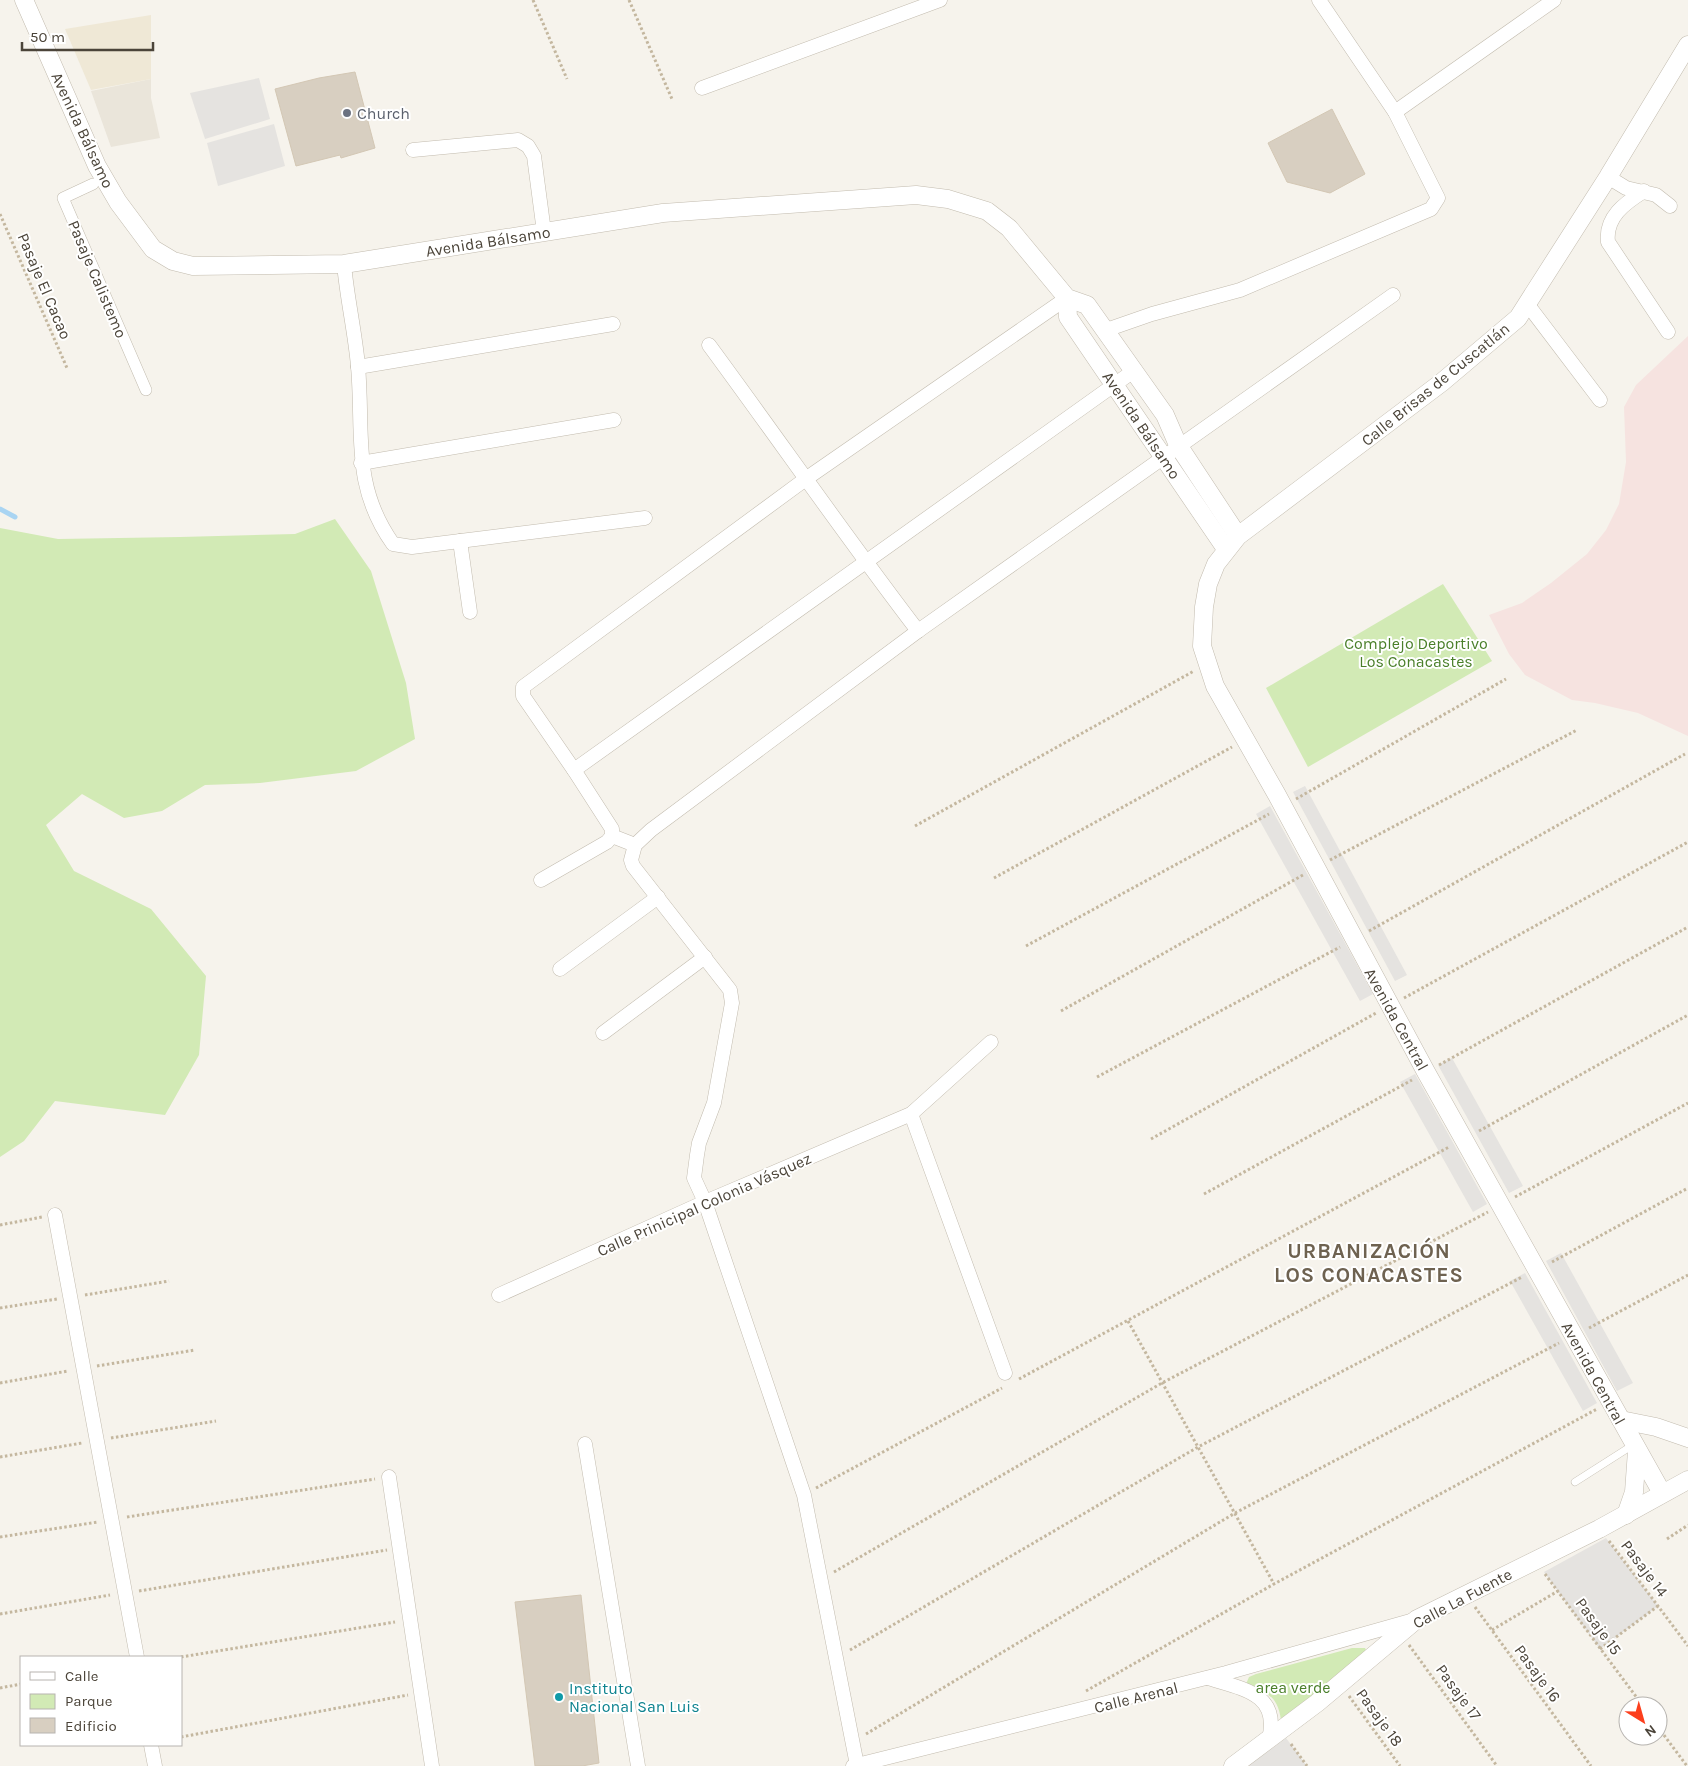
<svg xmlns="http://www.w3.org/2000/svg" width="1688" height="1766" font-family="Karla,sans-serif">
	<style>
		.residential { fill: #eae5da }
		.education { fill: #efe8d6 }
		.medical { fill: #f6e3e0 }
		.green { fill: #d2eab5 }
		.parking { fill: #e5e3e0 }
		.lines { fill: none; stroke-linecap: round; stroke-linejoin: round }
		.stream { stroke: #a9d4f2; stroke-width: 5 }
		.building { fill: #d8cfc1; stroke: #d3c7b4 }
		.service-casing { stroke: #c2bbae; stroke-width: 8 }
		.pedestrian-casing { stroke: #c2bbae; stroke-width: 12 }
		.minor-casing { stroke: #c2bbae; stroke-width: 15 }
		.tertiary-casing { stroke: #c2bbae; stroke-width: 19 }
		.path { stroke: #c4b79f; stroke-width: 3; stroke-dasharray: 2.5 2.5; stroke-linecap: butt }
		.service { stroke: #fff; stroke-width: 7 }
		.pedestrian { stroke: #fff; stroke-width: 11 }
		.minor { stroke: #fff; stroke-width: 14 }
		.tertiary { stroke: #fff; stroke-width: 18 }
		.worship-dot { fill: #6b7280; stroke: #fff; stroke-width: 2 }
		.culture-dot { fill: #0f9aa8; stroke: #fff; stroke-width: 2 }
		.labels { text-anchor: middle; stroke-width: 4; stroke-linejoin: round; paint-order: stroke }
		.worship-label { font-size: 16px; fill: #5b616d; stroke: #fff; text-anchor: start }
		.street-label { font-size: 16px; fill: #4b4439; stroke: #fff }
		.park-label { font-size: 16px; fill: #4a7f2a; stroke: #fff }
		.culture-label { font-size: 16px; fill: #0d838f; stroke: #fff; text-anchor: start }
		.district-label { font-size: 21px; font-weight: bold; letter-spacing: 1px; fill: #6e6250; stroke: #fff }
	</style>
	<rect width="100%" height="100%" fill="#f6f3ec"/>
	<path class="residential" d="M151,79V98L160,138L111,147L91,91Z"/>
	<path class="education" d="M151,15V79L91,90L65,29Z"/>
	<path class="medical" d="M1688,336V736L1638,713L1595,703L1572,700L1525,675L1509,654L1489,615L1522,603L1551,583L1587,554L1606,530L1619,504L1626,462L1624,407L1636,385Z"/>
	<g class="green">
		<path d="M335,519L371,571L406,683L415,739L356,771L260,783L205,785L162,811L124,818L82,794L46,825L74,871L151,909L206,976L199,1055L165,1115L55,1101L24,1141L0,1157V528L58,539L180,537L295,534Z"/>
		<path d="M1443,584L1492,661L1308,767L1266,688Z"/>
		<path d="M1352,1648H1365L1368,1654L1281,1720C1277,1694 1267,1694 1246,1684L1249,1677L1256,1674Z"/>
	</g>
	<g class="parking">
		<path d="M259,78L270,119L205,139L190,93Z"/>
		<path d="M274,124L285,166L218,186L207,143Z"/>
		<path d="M1305,786L1407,975L1395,981L1293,792Z"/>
		<path d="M1270,806L1373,994L1360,1001L1256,814Z"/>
		<path d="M1452,1058L1523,1186L1509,1193L1438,1065Z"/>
		<path d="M1415,1074L1487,1204L1473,1212L1400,1082Z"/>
		<path d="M1561,1253L1633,1383L1617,1391L1546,1261Z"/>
		<path d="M1525,1273L1597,1403L1583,1411L1510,1281Z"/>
		<path d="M1606,1538L1658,1606L1600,1649L1544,1572Z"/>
		<path d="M1286,1738L1307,1766H1248Z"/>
	</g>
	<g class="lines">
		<path class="stream" d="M0,509L15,517"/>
	</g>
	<g class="building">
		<path d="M355,72L375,148L341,158L340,155L296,166L275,89L319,78Z"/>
		<path d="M1332,109L1365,174L1330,193L1287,182L1268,143Z"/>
		<path d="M581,1595L599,1763L582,1766H535L515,1602Z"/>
	</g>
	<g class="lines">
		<defs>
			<path id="service" d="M1575,1482L1633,1445"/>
			<path id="pedestrian" d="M93,184L63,198L146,390"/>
			<g id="minor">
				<path d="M702,88L940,0"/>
				<path d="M1395,112L1554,0"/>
				<path d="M413,150L518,140L528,146L534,156L544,232"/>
				<path d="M1608,177L1626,188L1656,195L1670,206"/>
				<path d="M1644,191C1625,203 1605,217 1608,242L1668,332"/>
				<path d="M344,264C347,298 355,332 358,366C364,433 351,485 393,544L412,547L645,518"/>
				<path d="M1528,305L1600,400"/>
				<path d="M1106,330L1152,314L1240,290L1431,209L1438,198L1395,112L1319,0"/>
				<path d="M709,345C779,440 846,537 918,631"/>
				<path d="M358,367L613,324"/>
				<path d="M361,463L614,420"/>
				<path d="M460,541L470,612"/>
				<path d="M574,770L1135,370"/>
				<path d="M612,836L635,845"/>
				<path d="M541,880L607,842L612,836V829L574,770L523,696V687L807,478L1067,298"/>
				<path d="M560,969L658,897"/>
				<path d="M603,1033L705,957"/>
				<path d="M911,1114L1005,1373"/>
				<path d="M55,1215L137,1657"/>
				<path d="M499,1295L705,1202L911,1114L991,1042"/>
				<path d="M585,1444L638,1766"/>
				<path d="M389,1477L432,1766"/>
				<path d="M1208,1678C1244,1689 1280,1694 1269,1739"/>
				<path d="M151,1745L155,1766"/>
				<path d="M857,1765L804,1495L705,1202L694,1178L697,1155L699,1143L714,1103L732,1003L730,990L633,866L631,860L635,845L651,830L918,631L1393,295"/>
				<path d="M853,1766L1226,1673L1414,1620"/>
			</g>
			<g id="tertiary">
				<path d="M24,0L97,166L118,202L153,249L173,261L193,266L344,264L663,213L916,195L948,199L987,211L1009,228L1067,298L1087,305L1165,415L1178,445L1238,536"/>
				<path d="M1067,298L1068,317L1226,549"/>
				<path d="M1621,1420L1656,1427L1688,1438"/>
				<path d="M1662,1493L1426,1072L1277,795L1215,686L1202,646L1204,607L1208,584L1216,564L1238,536L1441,383L1518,318L1608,177L1688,45"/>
				<path d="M1626,1515L1634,1492L1637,1451"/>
				<path d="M1233,1766L1317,1703L1417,1619L1599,1529L1688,1480"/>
			</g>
		</defs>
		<use href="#service" class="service-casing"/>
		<use href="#pedestrian" class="pedestrian-casing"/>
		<use href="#minor" class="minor-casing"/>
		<use href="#tertiary" class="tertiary-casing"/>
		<g class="path">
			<path d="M533,0L567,79"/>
			<path d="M629,0L672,99"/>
			<path d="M0,214L67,368"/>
			<path d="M1296,799L1506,679"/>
			<path d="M915,826L1194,671"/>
			<path d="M1330,860L1577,730"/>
			<path d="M994,878L1232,747"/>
			<path d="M1369,931L1685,754"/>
			<path d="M1026,946L1269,814"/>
			<path d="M1404,998L1688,842"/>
			<path d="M1061,1011L1303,875"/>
			<path d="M1439,1065L1688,927"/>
			<path d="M1097,1077L1340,947"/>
			<path d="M1479,1131L1688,1015"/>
			<path d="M1151,1139L1376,1013"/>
			<path d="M1204,1194L1412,1080"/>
			<path d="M1515,1197L1688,1103"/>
			<path d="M0,1225L42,1217"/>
			<path d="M1552,1262L1688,1188"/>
			<path d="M85,1295L169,1281"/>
			<path d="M0,1308L57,1299"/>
			<path d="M1128,1321L1274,1584"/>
			<path d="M1589,1328L1688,1275"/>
			<path d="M97,1366L195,1350"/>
			<path d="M1019,1379L1449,1147"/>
			<path d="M0,1383L68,1371"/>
			<path d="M111,1438L216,1421"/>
			<path d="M0,1457L82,1443"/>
			<path d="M816,1488L1002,1388"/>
			<path d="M127,1517L375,1479"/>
			<path d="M0,1537L98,1522"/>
			<path d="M1667,1539L1688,1525"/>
			<path d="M1609,1541L1688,1646"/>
			<path d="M834,1572L1162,1383L1488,1212"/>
			<path d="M1545,1574L1643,1706"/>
			<path d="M139,1591L387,1550"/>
			<path d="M1475,1607L1591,1766"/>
			<path d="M0,1614L110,1595"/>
			<path d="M1492,1630L1558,1591"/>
			<path d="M1409,1645L1497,1766"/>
			<path d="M1600,1649L1658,1606"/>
			<path d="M850,1650L1198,1447L1522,1277"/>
			<path d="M181,1657L395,1622"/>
			<path d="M0,1688L21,1684"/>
			<path d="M1086,1691L1274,1584L1597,1409"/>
			<path d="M1349,1696L1400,1766"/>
			<path d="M1658,1727L1687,1766"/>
			<path d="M866,1734L1235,1513L1559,1343"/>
			<path d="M181,1737L408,1695"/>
			<path d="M1291,1744L1307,1766"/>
		</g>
		<use href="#service" class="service"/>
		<use href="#pedestrian" class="pedestrian"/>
		<use href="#minor" class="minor"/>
		<use href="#tertiary" class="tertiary"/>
	</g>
	<circle class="worship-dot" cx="347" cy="113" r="5"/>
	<circle class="culture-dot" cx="559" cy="1697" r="5"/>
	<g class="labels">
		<g class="worship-label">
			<text x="357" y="119">Church</text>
		</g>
		<g class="street-label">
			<text transform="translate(83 130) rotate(65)" y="6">Avenida Bálsamo</text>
			<text transform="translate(488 241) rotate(-9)" y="6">Avenida Bálsamo</text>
			<text transform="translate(98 279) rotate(67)" y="6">Pasaje Calistemo</text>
			<text transform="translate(45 286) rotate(67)" y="6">Pasaje El Cacao</text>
			<text transform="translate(1435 384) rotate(-39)" y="6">Calle Brisas de Cuscatlán</text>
			<text transform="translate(1142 425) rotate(56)" y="6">Avenida Bálsamo</text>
			<text transform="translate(1397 1019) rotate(61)" y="6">Avenida Central</text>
			<text transform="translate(704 1204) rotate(-24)" y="6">Calle Prinicipal Colonia Vásquez</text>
			<text transform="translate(1594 1373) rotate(61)" y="6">Avenida Central</text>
			<text transform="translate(1645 1568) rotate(53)" y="6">Pasaje 14</text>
			<text transform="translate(1462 1598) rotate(-28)" y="6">Calle La Fuente</text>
			<text transform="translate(1599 1626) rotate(54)" y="6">Pasaje 15</text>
			<text transform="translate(1538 1673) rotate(54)" y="6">Pasaje 16</text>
			<text transform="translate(1459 1692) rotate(54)" y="6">Pasaje 17</text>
			<text transform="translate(1136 1697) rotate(-14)" y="6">Calle Arenal</text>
			<text transform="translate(1380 1717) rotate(54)" y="6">Pasaje 18</text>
		</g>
		<g class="park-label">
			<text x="1416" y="649">Complejo Deportivo<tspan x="1416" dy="18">Los Conacastes</tspan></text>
			<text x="1293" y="1693">area verde</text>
		</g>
		<g class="culture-label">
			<text x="569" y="1694">Instituto<tspan x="569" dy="18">Nacional San Luis</tspan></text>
		</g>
		<g class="district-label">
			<text x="1369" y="1258">URBANIZACIÓN<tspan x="1369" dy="24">LOS CONACASTES</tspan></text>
		</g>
	</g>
	<rect x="20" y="1656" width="162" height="90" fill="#ffffff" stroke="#b7b4b0"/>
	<rect x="30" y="1672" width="25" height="8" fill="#ffffff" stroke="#b7b4b0"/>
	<text x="65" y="1681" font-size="15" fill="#4b4439">Calle</text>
	<rect x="30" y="1694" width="25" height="15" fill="#d2eab5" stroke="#b7b4b0"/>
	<text x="65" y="1706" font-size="15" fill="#4b4439">Parque</text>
	<rect x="30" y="1718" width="25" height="15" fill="#d8cfc1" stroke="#b7b4b0"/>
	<text x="65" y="1731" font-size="15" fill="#4b4439">Edificio</text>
	<g transform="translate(1643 1721) rotate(143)"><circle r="24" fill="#ffffff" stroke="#b7b4b0"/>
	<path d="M0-4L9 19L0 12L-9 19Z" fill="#fc3f1d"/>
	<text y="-8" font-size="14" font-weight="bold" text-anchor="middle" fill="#4b4439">N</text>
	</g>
	<path d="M22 42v8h131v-8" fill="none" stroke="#4b4439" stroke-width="2.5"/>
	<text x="30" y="42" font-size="15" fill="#4b4439" stroke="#ffffff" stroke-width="4" paint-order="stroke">50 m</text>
</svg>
